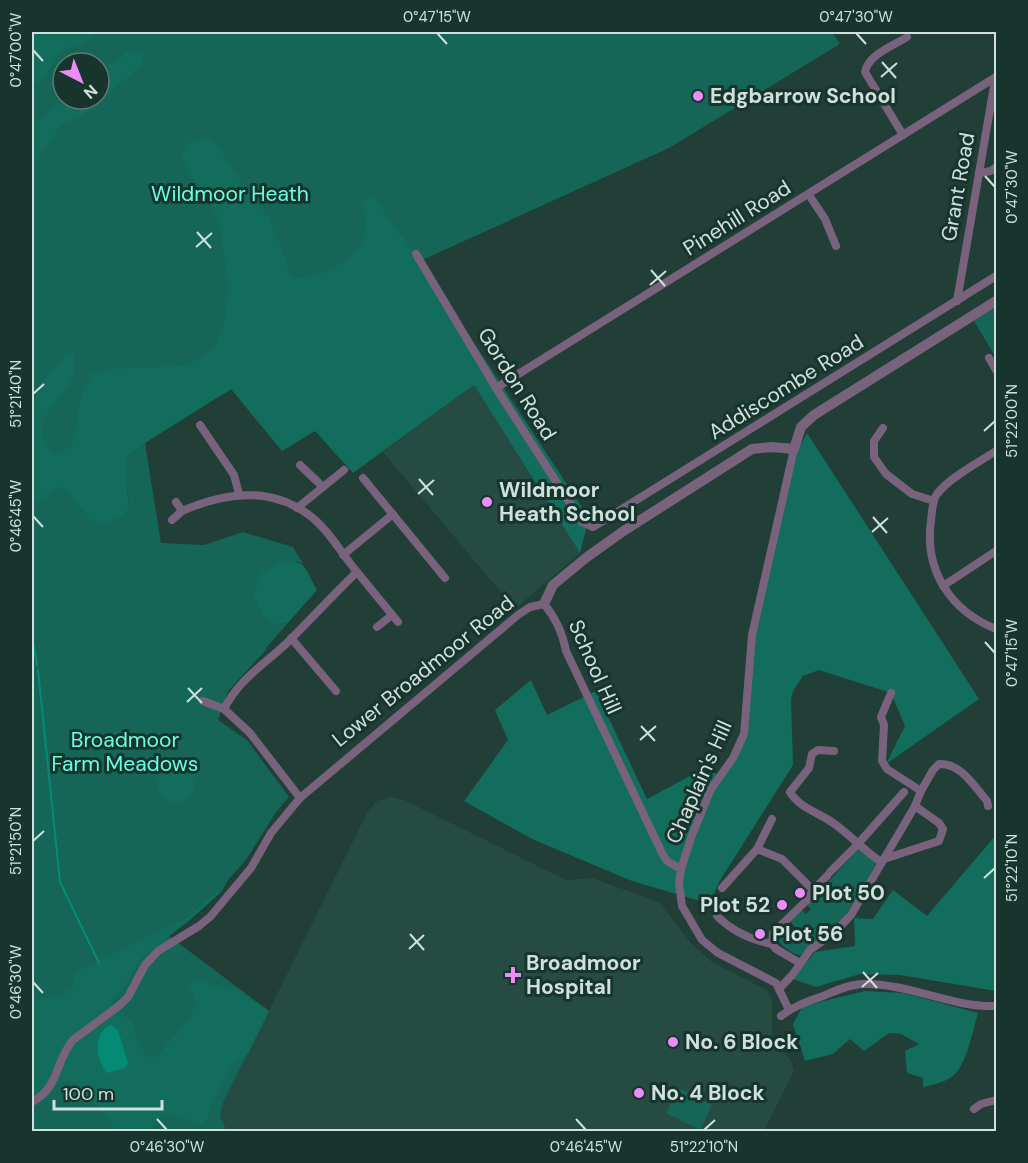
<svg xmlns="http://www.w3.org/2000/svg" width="1028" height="1163" font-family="'DM Sans',sans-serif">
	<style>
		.built { fill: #264b43 }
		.green { fill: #156657; fill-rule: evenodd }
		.forest { fill: #136d5d }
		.water { fill: #048b76 }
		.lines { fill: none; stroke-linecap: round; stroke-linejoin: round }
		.stream { stroke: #048b76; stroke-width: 2 }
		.minor { stroke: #79637c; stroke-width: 8 }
		.tertiary { stroke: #79637c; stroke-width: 10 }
		.ticks { fill: none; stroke: #d0e0dc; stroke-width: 2 }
		.poi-dot { fill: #ed8cf9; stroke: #17342d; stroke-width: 2 }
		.labels { text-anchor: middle; stroke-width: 6; stroke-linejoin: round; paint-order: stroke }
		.poi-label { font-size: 21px; font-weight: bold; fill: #d0e0dc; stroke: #17342d; text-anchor: start }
		.street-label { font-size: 21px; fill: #d0e0dc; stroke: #17342d }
		.park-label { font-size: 21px; fill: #6afee0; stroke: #17342d }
		.neatline { fill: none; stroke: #d0e0dc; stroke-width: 2 }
		.ticks-label { font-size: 15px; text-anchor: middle; fill: #d0e0dc }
	</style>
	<rect width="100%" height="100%" fill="#213e37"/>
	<g class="built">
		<path d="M474,385L580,553L515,609L383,452Z"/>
		<path d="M391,797L404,800L566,880L592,878L659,902L691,943L713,963L767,990L772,1001V1038L791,1061L794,1071L764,1131L227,1132L220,1116L223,1103L368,811L377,801Z"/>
	</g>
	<g class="green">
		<path d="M32,32H832L840,44L669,148L420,261L227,392L64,486L101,525L124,515L129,506L126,475L128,457L145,443L161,543L204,545L243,532L293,547L303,564L296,561L275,625L288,623L266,648L267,649L228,691L218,720L247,740L289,797L276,812L246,860L228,880L222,891L191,919L169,936L269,1011L223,1103L220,1116L227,1131H32ZM63,63H99V99H63Z"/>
		<path d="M996,307V358L974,321Z"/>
		<path d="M860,847L876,863C866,881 857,901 844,917C833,932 814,940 801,955C794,955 783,947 778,941L783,932L787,935L795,927L790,921L801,910L806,914L811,909L807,905Z"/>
		<path d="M679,1088L712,1105L700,1130L666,1113Z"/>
	</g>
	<g class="forest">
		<path d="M32,32H100L76,47L66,48L57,56L41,82L32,86Z"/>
		<path d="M129,51L144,55L142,65L83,115L61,124L34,166L32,174V125L65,99H99V73Z"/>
		<path d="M210,137L218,146L251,197L269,218L286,260L290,278C315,280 355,263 364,238C368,228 364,212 363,201L368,197L374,198L420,261L589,518L580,553L474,385L353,473L315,431L282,451L231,389L145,443L128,457L126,475L129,506L125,515L101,525L90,519L63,486L32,504V405L35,401L42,382L67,354L74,353C84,383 39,412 41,429C41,437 49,448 53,455C84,450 74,419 81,396C84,388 89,381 92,374L108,369L182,366L195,361L215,347L223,327L229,290L219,219L183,161L182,155L189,142Z"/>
		<path d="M807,433L979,699L886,764L905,726L891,693L819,670L803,676L794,689L791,699L793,765L719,882L710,904L632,881L532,839L464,801L508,740L495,710L531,680L547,715L596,691L647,799L703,769L720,775L744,734L752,635L798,450Z"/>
		<path d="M280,561C308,560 304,567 317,590L288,623L275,625L263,616L253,593L262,573Z"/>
		<path d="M172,755L189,759L198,766L194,790L183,803L170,804C166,799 159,793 157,788C153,774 161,762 172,755Z"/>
		<path d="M996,835V991L900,975L860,974L816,987L793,979L815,952L855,946L854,918L873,919L893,890L927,916Z"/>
		<path d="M218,891H222L191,919L143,956L121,991L110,1001L132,1023L141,1048L149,1058L157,1056L188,1020L197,1003L193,993L187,987L192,980L201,981L218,987L235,988L269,1011L247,1055L234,1063L224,1079L212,1103L208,1119L201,1125L168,1113L160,1117L150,1131H115C110,1118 78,1074 62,1082C56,1085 53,1092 48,1096C43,1100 37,1103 32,1106V1000L61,996L72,988L75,972L187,917Z"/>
		<path d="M865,991L903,993L978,1013C973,1030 966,1069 950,1078C942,1083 932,1085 923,1087V1078L907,1073L905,1051L919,1044L901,1034L889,1033L864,1051L850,1039L833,1054L805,1061L793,1024L803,1006Z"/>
	</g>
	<path class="water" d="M111,1025L118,1030L128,1063L125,1068L107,1073C96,1060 92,1032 111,1025Z"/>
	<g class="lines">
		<g class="stream">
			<path d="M32,636L37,665"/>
			<path d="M38,670L60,882L99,963"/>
		</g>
		<g class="minor">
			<path d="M903,135L865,72C868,55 893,46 907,37"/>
			<path d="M979,173L991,171L996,167"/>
			<path d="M809,195L825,219L836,246"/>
			<path d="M416,254L496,388L582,522L593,527L996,276"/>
			<path d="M957,301L994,86L992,80"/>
			<path d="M989,358L996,370"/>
			<path d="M496,388L996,77"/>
			<path d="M200,425L234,475L239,494"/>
			<path d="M883,428L874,441V457L886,474L912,494L934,501"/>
			<path d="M996,451C979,462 949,478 937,494C932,501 932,512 931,521C924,571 951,611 996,629"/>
			<path d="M363,478L445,578"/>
			<path d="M323,487L344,470"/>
			<path d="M176,502L182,511C223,493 270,486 309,515C328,529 342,554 357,572C333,595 311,619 288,642C265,664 239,679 224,709"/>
			<path d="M297,508L323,487L300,465"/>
			<path d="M172,520L182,511"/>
			<path d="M343,555L393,514"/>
			<path d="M357,572L398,622"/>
			<path d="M943,586L996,551"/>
			<path d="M377,627L392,615"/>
			<path d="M291,638L336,691"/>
			<path d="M203,701L224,709L250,733L300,798"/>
			<path d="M834,751L818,750L812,754L809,768L790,792C800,809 821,813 836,825C852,837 865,851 881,862"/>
			<path d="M921,791L933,770L939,764C961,763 974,786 987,801L988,806"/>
			<path d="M757,849L782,859L813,890L808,899L773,933L772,944L776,949L800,963"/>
			<path d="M884,859L939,841L943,829L939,823L915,806"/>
			<path d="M830,872L857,845L904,792"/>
			<path d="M722,888L757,849L772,819"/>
			<path d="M813,890L827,876"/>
			<path d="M717,916C732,931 751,940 772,944"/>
			<path d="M780,988L793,974L810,950L835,932L851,915L915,806L921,791L887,769L882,761L884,725L881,717L891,693"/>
			<path d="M789,1010L776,983L718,953L702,940L682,906L679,883L681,869L692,835L711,789L733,758L744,734L752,635L794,449"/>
			<path d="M781,1016C794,1006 808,1001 823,996C835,991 850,984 863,984C909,983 952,1008 996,1006"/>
			<path d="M32,1102C60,1087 55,1061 73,1040L120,1005L128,997L145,965L158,951L199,926L210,917L251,868L271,833L300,798L518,615L530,607L544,604C555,617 563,635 566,651L662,853L667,861L681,869"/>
			<path d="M974,1109L981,1104L996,1100"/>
		</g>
		<path class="tertiary" d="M544,604L553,585L587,557L625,530L752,449L771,447L794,449L801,427L814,415L996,301"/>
	</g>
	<path class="ticks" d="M437,33L447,44M856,33L866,44M33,50L43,61M882,62L896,78M881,77L897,63M985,176L995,187M197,232L211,248M196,247L212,233M651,270L665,286M650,285L666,271M33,394L44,384M984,431L995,421M419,479L433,495M418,494L434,480M33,516L43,527M873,517L887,533M872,532L888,518M985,642L995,653M188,688L202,703M187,702L202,688M641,726L655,741M640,740L656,726M33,841L44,831M984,878L995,868M410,934L424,950M409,949L424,935M863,972L877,988M33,982L43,993M862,987L878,973M157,1119L167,1130M576,1119L586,1130M704,1130L715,1120"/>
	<g class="poi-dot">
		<circle cx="698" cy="96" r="6"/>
		<circle cx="487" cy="502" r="6"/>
		<circle cx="800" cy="893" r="6"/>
		<circle cx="782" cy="905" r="6"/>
		<circle cx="760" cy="934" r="6"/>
		<path d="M510 966h6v6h6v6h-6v6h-6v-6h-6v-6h6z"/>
		<circle cx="673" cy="1042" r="6"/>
		<circle cx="639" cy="1093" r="6"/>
	</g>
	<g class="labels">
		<g class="poi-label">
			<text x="710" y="103">Edgbarrow School</text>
			<text x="499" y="497">Wildmoor<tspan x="499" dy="24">Heath School</tspan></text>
			<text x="812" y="900">Plot 50</text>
			<text x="770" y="912" text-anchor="end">Plot 52</text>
			<text x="772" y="941">Plot 56</text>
			<text x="526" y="970">Broadmoor<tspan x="526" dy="24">Hospital</tspan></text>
			<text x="685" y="1049">No. 6 Block</text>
			<text x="651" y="1100">No. 4 Block</text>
		</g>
		<g class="street-label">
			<text transform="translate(958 187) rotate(-80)" y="7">Grant Road</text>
			<text transform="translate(737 218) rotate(-32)" y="7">Pinehill Road</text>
			<text transform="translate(517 384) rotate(58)" y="7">Gordon Road</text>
			<text transform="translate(786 387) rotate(-32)" y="7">Addiscombe Road</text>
			<text transform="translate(595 667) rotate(66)" y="7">School Hill</text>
			<text transform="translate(423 671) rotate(-39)" y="7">Lower Broadmoor Road</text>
			<text transform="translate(699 782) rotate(-66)" y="7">Chaplain's Hill</text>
		</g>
		<g class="park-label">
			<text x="230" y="201">Wildmoor Heath</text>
			<text x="125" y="747">Broadmoor<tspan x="125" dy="24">Farm Meadows</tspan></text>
		</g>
	</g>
	<rect width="1028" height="1163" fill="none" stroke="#17342d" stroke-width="66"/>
	<g transform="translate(81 81) rotate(138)"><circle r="28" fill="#17342d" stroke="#617973" stroke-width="1.5"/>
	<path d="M0-4.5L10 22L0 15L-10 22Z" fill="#ed8cf9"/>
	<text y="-9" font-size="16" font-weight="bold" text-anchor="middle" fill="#d0e0dc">N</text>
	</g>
	<path d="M54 1100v9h108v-9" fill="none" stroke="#d0e0dc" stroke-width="3"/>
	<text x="63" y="1100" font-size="18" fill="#d0e0dc" stroke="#17342d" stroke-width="4.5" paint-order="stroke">100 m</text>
	<rect x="33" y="33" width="962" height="1097" class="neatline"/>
	<g class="ticks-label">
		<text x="437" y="22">0°47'15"W</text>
		<text x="856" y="22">0°47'30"W</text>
		<text transform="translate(16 50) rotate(-90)" y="5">0°47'00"W</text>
		<text transform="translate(1012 187) rotate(-90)" y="5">0°47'30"W</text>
		<text transform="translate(16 394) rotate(-90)" y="5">51°21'40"N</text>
		<text transform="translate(1012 421) rotate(-90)" y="5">51°22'00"N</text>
		<text transform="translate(16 516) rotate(-90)" y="5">0°46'45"W</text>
		<text transform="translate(1012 653) rotate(-90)" y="5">0°47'15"W</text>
		<text transform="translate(16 841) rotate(-90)" y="5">51°21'50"N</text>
		<text transform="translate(1012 868) rotate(-90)" y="5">51°22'10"N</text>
		<text transform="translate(16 982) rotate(-90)" y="5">0°46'30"W</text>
		<text x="167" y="1152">0°46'30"W</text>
		<text x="586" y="1152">0°46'45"W</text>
		<text x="704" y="1152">51°22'10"N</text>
	</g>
</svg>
